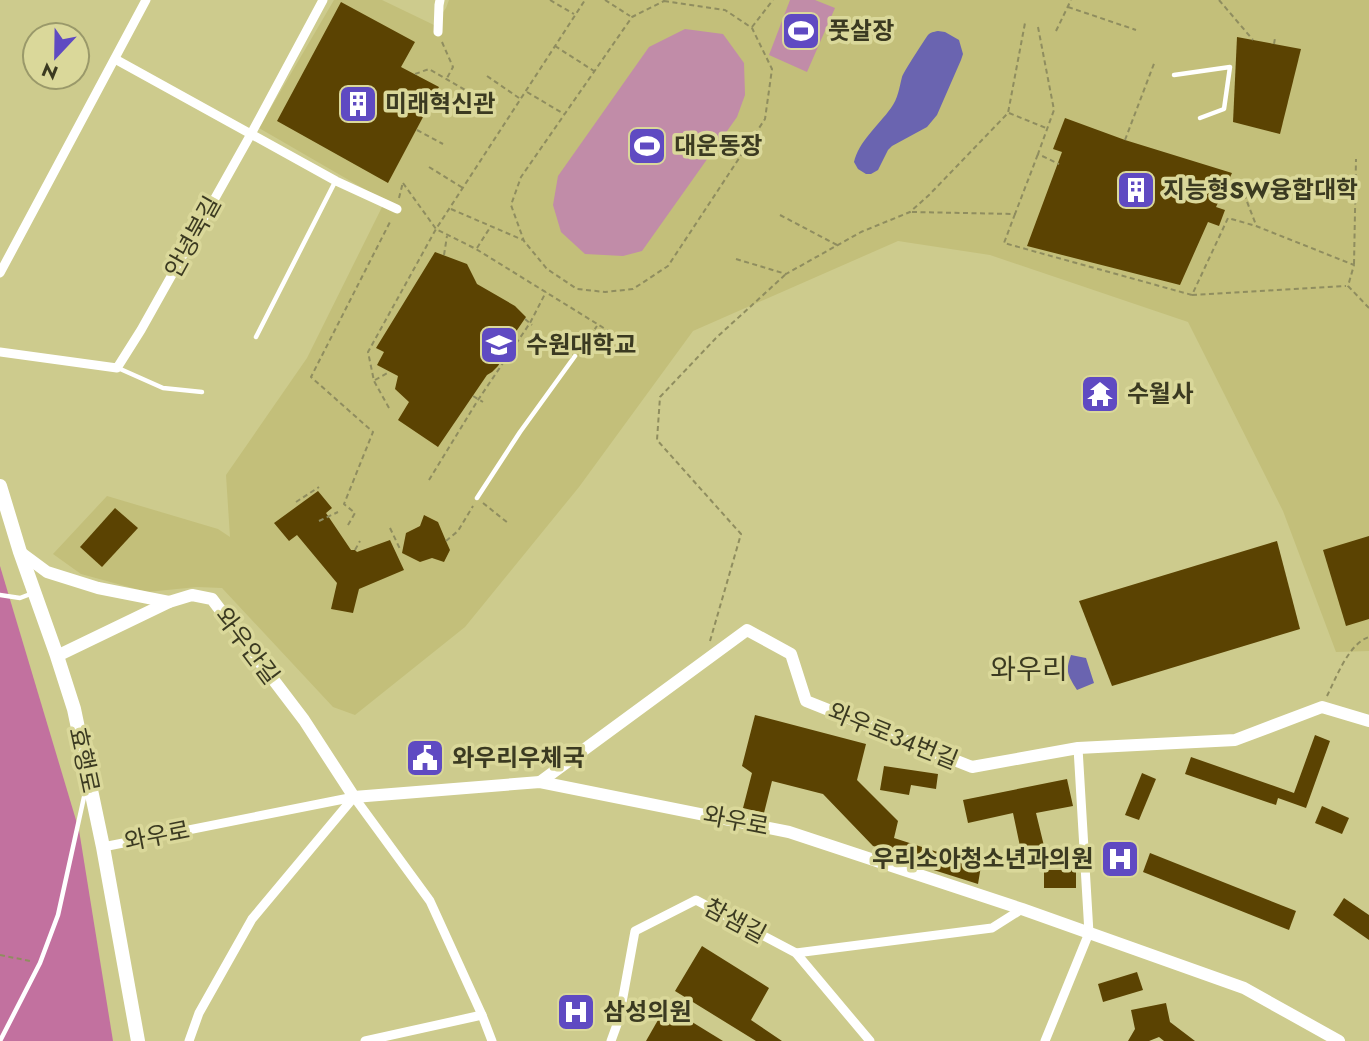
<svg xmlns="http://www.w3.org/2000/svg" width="1369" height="1041" font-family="Jost,'Noto Sans KR',sans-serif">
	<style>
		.built { fill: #c3bf7a }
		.green { fill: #c18ca8 }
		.forest { fill: #c2719f }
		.water { fill: #6a64b0 }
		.building { fill: #5b4302 }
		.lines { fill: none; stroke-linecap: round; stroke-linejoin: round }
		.path { stroke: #8f8d5f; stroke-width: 2; stroke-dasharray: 5 3.5; stroke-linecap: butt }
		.service { stroke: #fff; stroke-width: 4.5 }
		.minor { stroke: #fff; stroke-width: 9 }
		.tertiary { stroke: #fff; stroke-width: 12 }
		.primary { stroke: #fff; stroke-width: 14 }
		.labels { text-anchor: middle; stroke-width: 7; stroke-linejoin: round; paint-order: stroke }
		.poi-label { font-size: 24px; font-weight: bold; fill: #3b3a21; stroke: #dad89a; text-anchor: start }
		.street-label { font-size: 24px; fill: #3b3a21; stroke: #dad89a }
		.quarter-label { font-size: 28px; fill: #3b3a21; stroke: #dad89a }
	</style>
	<rect width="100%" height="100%" fill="#cdcb8d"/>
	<path class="built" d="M334,0H382L434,25L446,8L449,0H1369V651L1336,652L1283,511L1188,322L990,255L898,241L693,331L579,487L465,627L355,715L333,707L222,588L197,587L147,592L81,574L53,554L107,496L218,529L230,537L226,475L307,358L385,201L259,128Z"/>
	<g class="green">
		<path d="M790,0H815L835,8L807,72L769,55Z"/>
		<path d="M685,29L723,34L744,63L745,95L737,117L642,251L623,256L585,254L561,232L553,205L558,176L649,47Z"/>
	</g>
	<path class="forest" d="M0,566L79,830L113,1041H0Z"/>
	<g class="water">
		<path d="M938,31L945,32L959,40L963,54L961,60L937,115L927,127L892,146L888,150L878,170L871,174H866L858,169L854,162C859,141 878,126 891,108C898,98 899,89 902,77C903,73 925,39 928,35C931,32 933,32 938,31Z"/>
		<path d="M1071,655L1086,658L1094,683L1077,690C1068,675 1065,672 1071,655Z"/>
	</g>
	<g class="building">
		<path d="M341,2L415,42L401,67L439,87L388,183L277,121Z"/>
		<path d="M1237,37L1301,49L1280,134L1233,122Z"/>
		<path d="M1065,118L1125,140L1232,173L1216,207L1225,210L1219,226L1208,222L1180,285L1027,246L1062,152L1053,149Z"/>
		<path d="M435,252L467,264L477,284L515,306L526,317L504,349V356L498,366L492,372L487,375L438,447L398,420L409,402L395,389L398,376L377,365L384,352L376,348Z"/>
		<path d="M318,491L332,508L326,513L351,550H355L357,552L390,540L404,570L359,589L353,613L331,609L337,583L297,535L289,541L274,523Z"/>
		<path d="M115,508L138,528L102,567L80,547Z"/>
		<path d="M424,515L438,522L446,541L450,550L444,562L432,558L420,562L402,553L406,533L420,526Z"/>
		<path d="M1369,536V619L1346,626L1323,550Z"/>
		<path d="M1277,541L1300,629L1112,686L1079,601Z"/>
		<path d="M755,715L866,744L857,780L898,821L894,838L981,866L978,884L905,861L907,855L873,846L823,794L772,781L764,813L743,808L752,773L742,766Z"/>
		<path d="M1315,735L1330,741L1306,808L1278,798L1276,805L1185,774L1191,757L1294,793Z"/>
		<path d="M884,766L938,774L936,789L911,785L909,795L880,790Z"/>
		<path d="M1142,773L1156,779L1139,820L1125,815Z"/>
		<path d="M1067,779L1073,806L1036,813L1044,846L1021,851L1013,813L968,823L963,800Z"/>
		<path d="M1322,806L1349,818L1342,834L1315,823Z"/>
		<path d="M1150,853L1296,911L1289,930L1143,872Z"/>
		<rect x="1044" y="870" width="32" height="18"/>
		<path d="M1344,898L1369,915V940L1333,915Z"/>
		<path d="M702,946L769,988L751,1020L782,1041H756L675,991Z"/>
		<path d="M1137,972L1143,990L1103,1002L1098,984Z"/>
		<path d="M1166,1003L1170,1022L1195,1041H1164L1159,1037L1149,1041H1128L1135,1029L1131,1010Z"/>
		<path d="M666,1006L723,1041H646Z"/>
	</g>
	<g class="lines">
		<g class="path">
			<path d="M550,0L574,14"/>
			<path d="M605,0L630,16"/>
			<path d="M1219,0L1253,40"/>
			<path d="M664,1L725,10L752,28L772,69L765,119L668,266L633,289L605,292L577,289L547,269L524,241L511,205L521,177L632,17Z"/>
			<path d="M1068,7L1136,30"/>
			<path d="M752,27L773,0"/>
			<path d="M1038,27L1054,110L1038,154L1059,164"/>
			<path d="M1056,31L1071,0"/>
			<path d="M442,42L453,67L447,78"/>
			<path d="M1274,44L1275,38"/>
			<path d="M555,46L594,71"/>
			<path d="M415,74L429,69L474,95"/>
			<path d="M487,76L519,98"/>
			<path d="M527,92L564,114"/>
			<path d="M1009,113L1046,128"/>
			<path d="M417,130L443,144"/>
			<path d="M1125,140L1155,61"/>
			<path d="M429,167L463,188"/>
			<path d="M403,183L436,229L476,249L628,343"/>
			<path d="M1241,186L1256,225"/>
			<path d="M399,198L403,182"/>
			<path d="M451,209L523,240"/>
			<path d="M912,212L1015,214L1038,154"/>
			<path d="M1015,214L1004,243L1192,295L1228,218L1256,226L1354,265L1348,286L1369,308"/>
			<path d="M780,215L837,245"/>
			<path d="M477,248L491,226"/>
			<path d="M444,255L447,236"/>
			<path d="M736,259L786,274L861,232L910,212L929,195L1008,113L1025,23"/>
			<path d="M1354,264L1356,159"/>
			<path d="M1192,295L1346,286"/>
			<path d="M525,319L532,325"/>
			<path d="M580,350L597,326"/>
			<path d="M375,380L389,372"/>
			<path d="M473,396L483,402"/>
			<path d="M389,408L374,381L368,352L436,229L585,0"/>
			<path d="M429,480L478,400L530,323L546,292"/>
			<path d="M296,502L319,487"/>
			<path d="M483,503L508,523"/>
			<path d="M319,521L338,512"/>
			<path d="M348,525L355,513L344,504L373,432L311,377L391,220"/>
			<path d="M390,528L400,549"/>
			<path d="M446,541L458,531L473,506"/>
			<path d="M355,550L360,541"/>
			<path d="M710,641L741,534L657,440L660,397L716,338L786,274"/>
			<path d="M1327,696C1336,678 1349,643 1369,637"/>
			<path d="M0,955L30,961"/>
		</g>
		<g class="service">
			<path d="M1174,75L1230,67L1224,109L1200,118"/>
			<path d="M256,337L335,182"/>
			<path d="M118,368L163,388L202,392"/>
			<path d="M477,498L520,432L575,356"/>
			<path d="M0,595L20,598L33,593"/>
			<path d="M0,1041L40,963L58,915L86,788"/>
		</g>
		<g class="minor">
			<path d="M438,32L439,5L440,0"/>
			<path d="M115,59L336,181L397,209"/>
			<path d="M0,273L146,0"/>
			<path d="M0,352L117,368L141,330L251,134L323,0"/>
			<path d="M354,797L430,901L482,1015L492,1041"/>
			<path d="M103,847L354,797"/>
			<path d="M796,953L992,928L1022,909"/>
			<path d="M189,1041L199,1013L252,919L354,797"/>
			<path d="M365,1041L482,1015"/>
			<path d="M611,1041L619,1019L635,931L696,900L796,953L870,1041"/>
			<path d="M1045,1041L1089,933L1078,748"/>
		</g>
		<g class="tertiary">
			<path d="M20,552L47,572L98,588L169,602"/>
			<path d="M57,656L169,602L192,595L212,599L304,720L354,797L540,782L789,832L1022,909L1244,988L1339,1041"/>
			<path d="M540,782L747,630L791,654L806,701L972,767L1078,748L1235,740L1322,707L1369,721"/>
		</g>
		<path class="primary" d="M0,486L20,552L57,656L74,709L103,847L138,1041"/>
	</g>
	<defs>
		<symbol id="stadium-square" viewBox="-11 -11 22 22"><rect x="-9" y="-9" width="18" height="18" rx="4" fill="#5f4ac2" stroke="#dad89a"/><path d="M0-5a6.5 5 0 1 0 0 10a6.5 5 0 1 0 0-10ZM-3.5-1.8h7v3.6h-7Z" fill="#fff"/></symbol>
		<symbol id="building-square" viewBox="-11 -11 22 22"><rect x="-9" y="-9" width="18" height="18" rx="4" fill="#5f4ac2" stroke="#dad89a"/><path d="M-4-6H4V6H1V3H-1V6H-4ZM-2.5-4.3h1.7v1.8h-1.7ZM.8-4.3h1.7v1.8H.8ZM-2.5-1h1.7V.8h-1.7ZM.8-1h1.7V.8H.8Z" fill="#fff"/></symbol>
		<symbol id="university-square" viewBox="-11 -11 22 22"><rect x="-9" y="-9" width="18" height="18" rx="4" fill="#5f4ac2" stroke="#dad89a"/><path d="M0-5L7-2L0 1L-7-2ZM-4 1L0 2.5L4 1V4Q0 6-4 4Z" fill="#fff"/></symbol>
		<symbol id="temple-square" viewBox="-11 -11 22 22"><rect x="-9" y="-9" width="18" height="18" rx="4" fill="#5f4ac2" stroke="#dad89a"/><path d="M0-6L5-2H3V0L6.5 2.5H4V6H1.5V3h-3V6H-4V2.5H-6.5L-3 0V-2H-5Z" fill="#fff"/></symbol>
		<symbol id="civic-square" viewBox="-11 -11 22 22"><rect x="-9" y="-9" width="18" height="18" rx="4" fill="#5f4ac2" stroke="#dad89a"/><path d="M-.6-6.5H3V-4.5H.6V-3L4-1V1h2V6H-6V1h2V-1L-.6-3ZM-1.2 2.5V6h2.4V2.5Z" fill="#fff"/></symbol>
		<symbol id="hospital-square" viewBox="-11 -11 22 22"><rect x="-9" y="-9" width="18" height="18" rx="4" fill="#5f4ac2" stroke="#dad89a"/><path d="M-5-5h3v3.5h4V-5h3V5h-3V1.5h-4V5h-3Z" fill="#fff"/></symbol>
	</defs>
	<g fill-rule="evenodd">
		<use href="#stadium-square" x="779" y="9" width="44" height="44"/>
		<use href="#building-square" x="336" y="82" width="44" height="44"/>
		<use href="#stadium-square" x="625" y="124" width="44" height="44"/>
		<use href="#building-square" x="1114" y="168" width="44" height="44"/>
		<use href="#university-square" x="477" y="323" width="44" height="44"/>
		<use href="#temple-square" x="1078" y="372" width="44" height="44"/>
		<use href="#civic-square" x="403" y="736" width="44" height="44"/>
		<use href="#hospital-square" x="1098" y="837" width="44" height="44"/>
		<use href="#hospital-square" x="554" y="990" width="44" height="44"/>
	</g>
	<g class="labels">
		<g class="poi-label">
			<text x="828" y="39">풋살장</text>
			<text x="385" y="112">미래혁신관</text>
			<text x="674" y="154">대운동장</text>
			<text x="1163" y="198">지능형SW융합대학</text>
			<text x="526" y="353">수원대학교</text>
			<text x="1127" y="402">수월사</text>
			<text x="452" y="766">와우리우체국</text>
			<text x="1093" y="867" text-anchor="end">우리소아청소년과의원</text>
			<text x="603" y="1020">삼성의원</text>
		</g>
		<g class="street-label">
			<text transform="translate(193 237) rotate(-61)" y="8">안녕북길</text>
			<text transform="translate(247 646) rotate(53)" y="8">와우안길</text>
			<text transform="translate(893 736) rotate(22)" y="8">와우로34번길</text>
			<text transform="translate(84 760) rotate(78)" y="8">효행로</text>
			<text transform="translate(736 821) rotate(11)" y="8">와우로</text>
			<text transform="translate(157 836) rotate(-11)" y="8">와우로</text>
			<text transform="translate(735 921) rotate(28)" y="8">참샘길</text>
		</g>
		<g class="quarter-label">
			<text x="1029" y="679">와우리</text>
		</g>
	</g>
	<g transform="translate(56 56) rotate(202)"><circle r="33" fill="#dad89a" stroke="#9a996a" stroke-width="2"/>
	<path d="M0-5L12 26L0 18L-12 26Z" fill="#5f4ac2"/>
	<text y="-10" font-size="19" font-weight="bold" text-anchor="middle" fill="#3b3a21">N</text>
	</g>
</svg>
